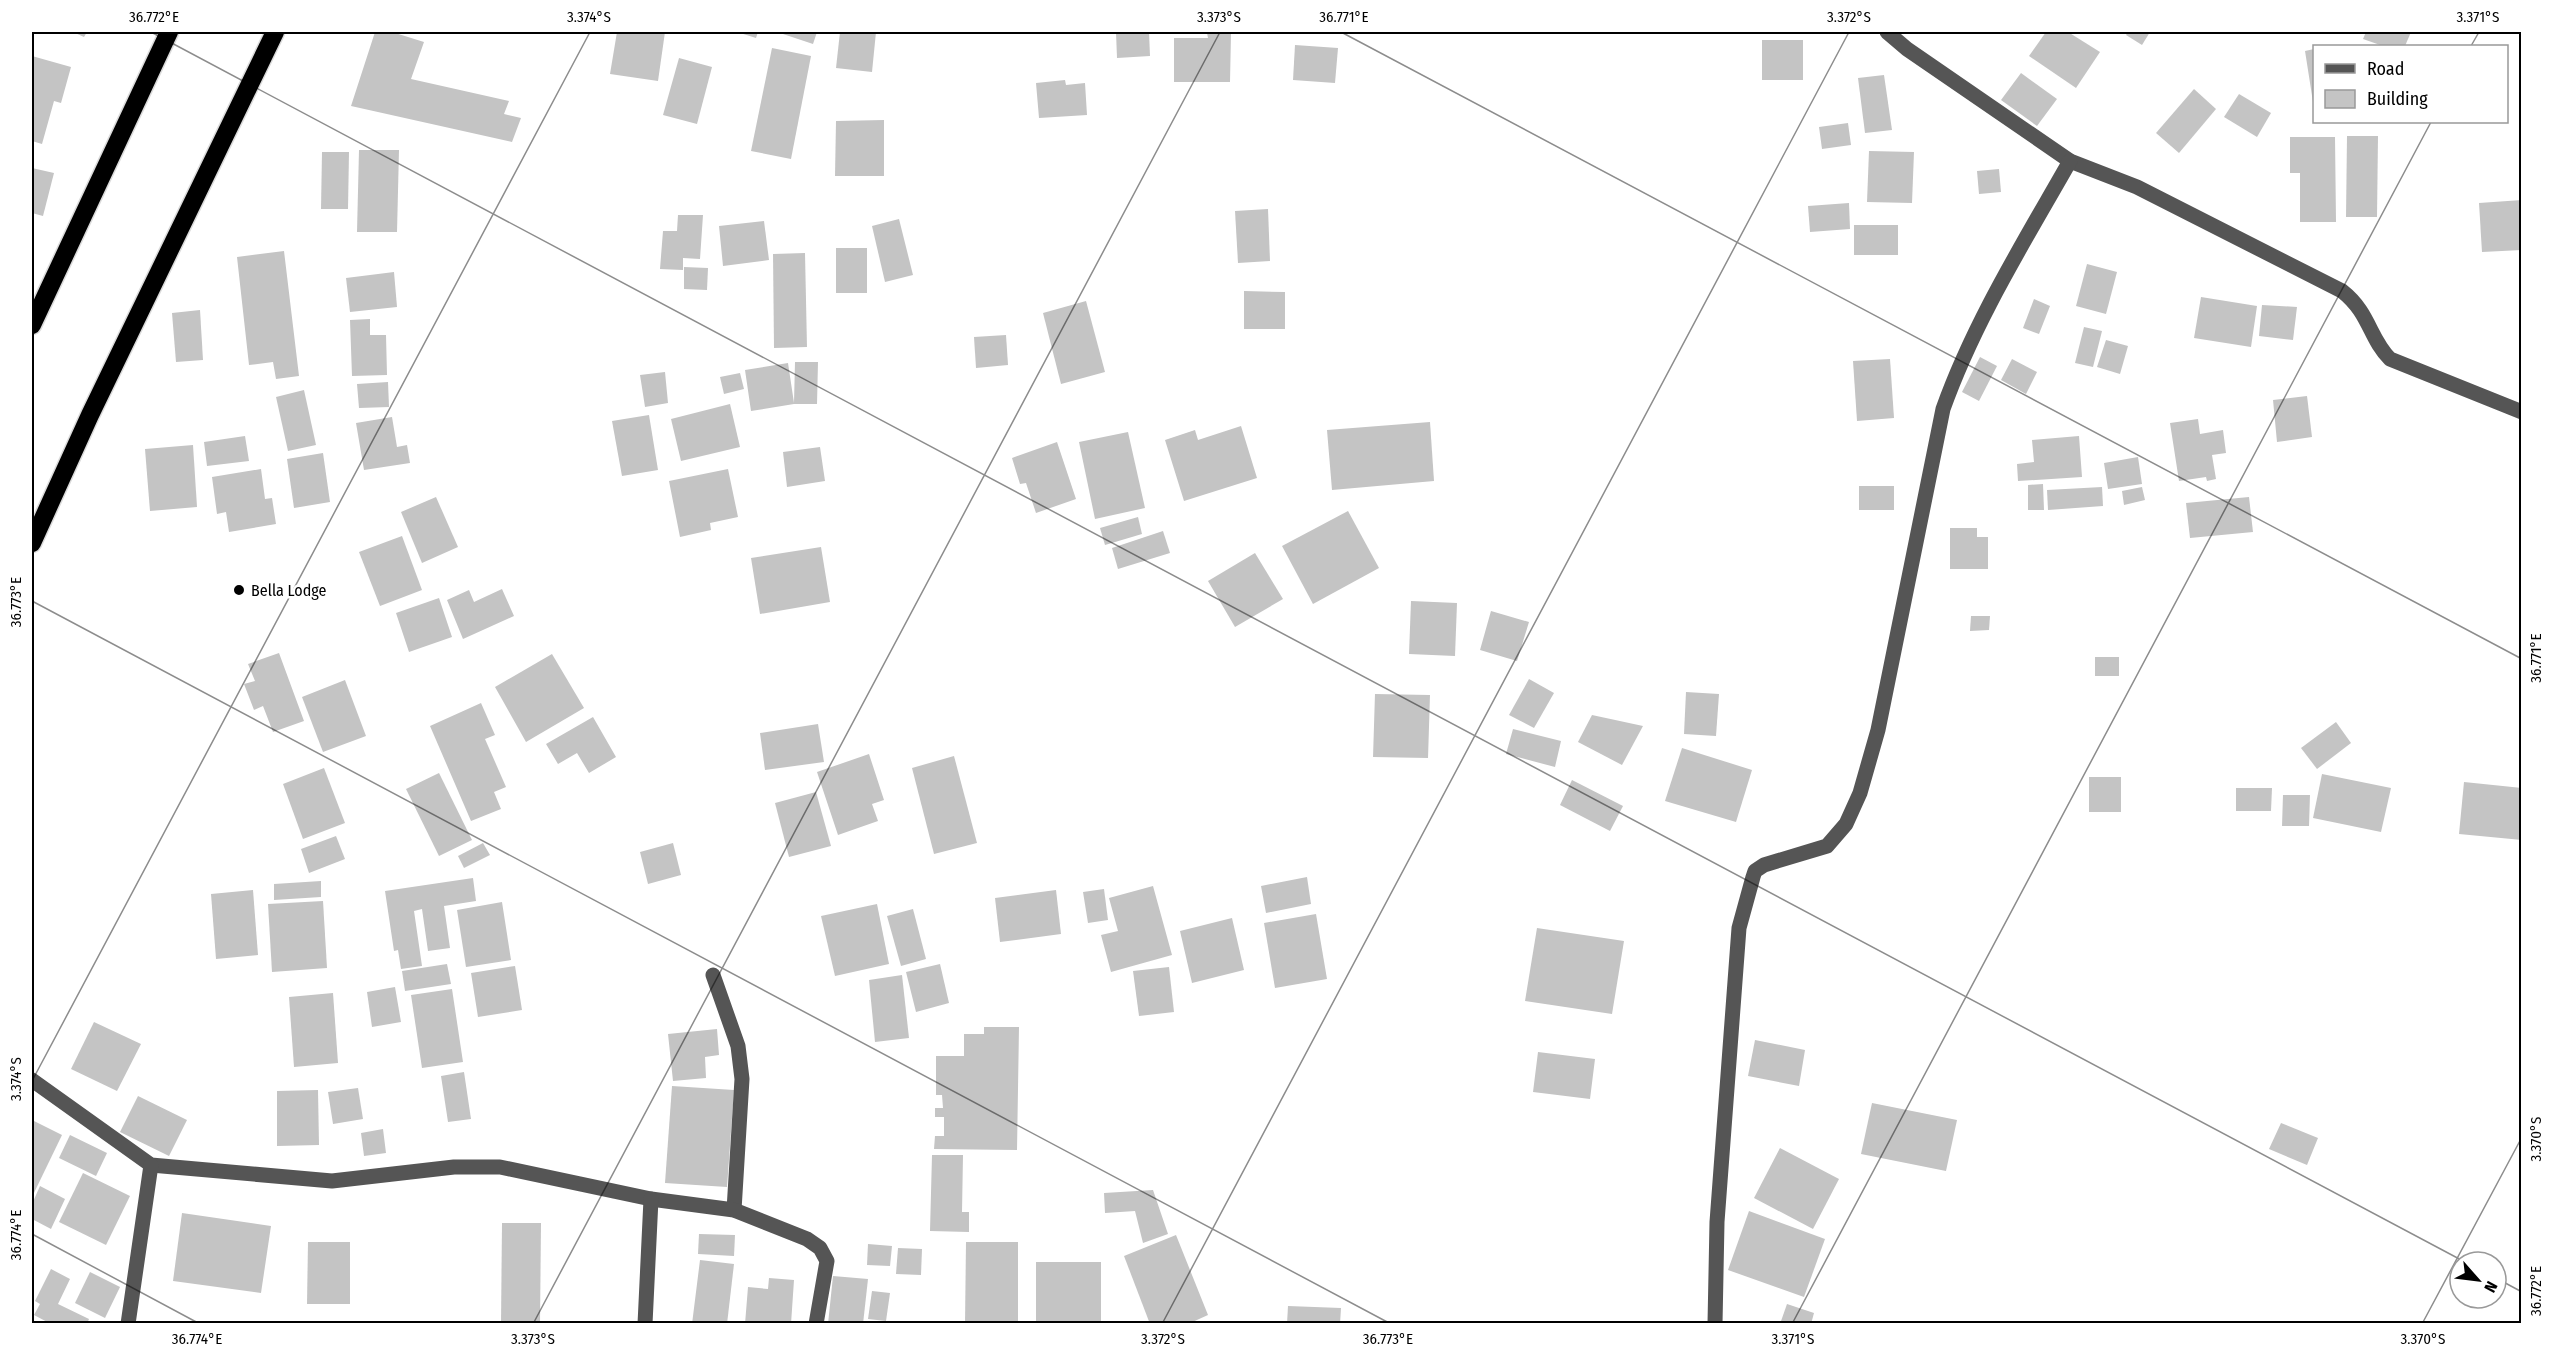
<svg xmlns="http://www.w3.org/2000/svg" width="2553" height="1355" font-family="'Fira Sans Condensed',sans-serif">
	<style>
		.building { fill: #c4c4c4 }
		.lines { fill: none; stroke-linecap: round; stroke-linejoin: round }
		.highway-casing { stroke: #dbdbdb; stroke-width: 21 }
		.minor { stroke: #555; stroke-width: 15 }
		.highway { stroke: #000; stroke-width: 18 }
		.ticks { fill: none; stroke: #000; stroke-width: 1.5; stroke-opacity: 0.45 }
		.poi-dot { fill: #000; stroke: #fff; stroke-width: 2 }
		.labels { text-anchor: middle; stroke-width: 5; stroke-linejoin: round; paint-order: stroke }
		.poi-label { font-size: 16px; fill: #000; stroke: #fff; text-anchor: start }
		.neatline { fill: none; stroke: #000; stroke-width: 2 }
		.ticks-label { font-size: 15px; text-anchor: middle; fill: #000 }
	</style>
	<rect width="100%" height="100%" fill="#fff"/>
	<g class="building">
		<path d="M73,32H87L84,37Z"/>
		<path d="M375,32H392L424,42L411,79L509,101L504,114L521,118L512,142L351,106Z"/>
		<path d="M617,32H665L658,81L610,74Z"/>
		<path d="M737,32H758L756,38Z"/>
		<path d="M777,32H817L813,44Z"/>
		<path d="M840,32H876L872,72L836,68Z"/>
		<path d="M1116,32H1149L1150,56L1117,58Z"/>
		<path d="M2046,32H2068L2100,52L2076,88L2029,56Z"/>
		<path d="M2128,32H2150L2142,45L2126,35Z"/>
		<path d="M2366,32H2411L2405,46H2383L2363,39Z"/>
		<path d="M1207,33H1231L1230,82H1174V38H1208Z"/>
		<rect x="1762" y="40" width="41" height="40"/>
		<path d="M1295,45L1338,48L1335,83L1293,80Z"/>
		<path d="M772,48L811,56L791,159L751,151Z"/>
		<path d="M2314,49V101L2313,102L2305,51Z"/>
		<path d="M32,56L71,67L61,103L54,101L42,144L32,141Z"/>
		<path d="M679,58L712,67L697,124L663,115Z"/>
		<path d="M2021,73L2057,99L2037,126L2001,100Z"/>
		<path d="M1884,75L1892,130L1865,133L1858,78Z"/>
		<path d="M1065,80L1066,85L1085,83L1087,115L1039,118L1036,83Z"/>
		<path d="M2194,89L2216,109L2179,153L2156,133Z"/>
		<path d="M2239,94L2271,113L2257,137L2224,117Z"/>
		<path d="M884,120V176H835L836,121Z"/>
		<path d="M1848,123L1851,145L1822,149L1819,127Z"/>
		<path d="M2347,136H2378L2377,217H2346Z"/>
		<path d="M2290,137H2335L2336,222H2300V173H2290Z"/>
		<path d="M359,150H399L397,232H357Z"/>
		<path d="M1869,151L1914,152L1912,203L1867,202Z"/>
		<path d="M322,152H349L348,209H321Z"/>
		<path d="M32,168L54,173L43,216L32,213Z"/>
		<path d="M1999,169L2001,192L1979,194L1977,171Z"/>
		<path d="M2522,200V250L2482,252L2479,203Z"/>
		<path d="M1849,203L1850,229L1810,232L1808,206Z"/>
		<path d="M1268,209L1270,261L1238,263L1235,211Z"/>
		<path d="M678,215H703L700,259L683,258V270L660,269L663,231H677Z"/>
		<path d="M899,219L913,275L885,282L872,226Z"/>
		<path d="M764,221L769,260L723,266L719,226Z"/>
		<rect x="1854" y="225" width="44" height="30"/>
		<rect x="836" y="248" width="31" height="45"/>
		<path d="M284,251L299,376L276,379L273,362L249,365L237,257Z"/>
		<path d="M805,253L807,347L774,348L773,254Z"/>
		<path d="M2087,264L2117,272L2106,314L2076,306Z"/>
		<path d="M684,267L708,268L707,290L684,289Z"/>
		<path d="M394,272L397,307L350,312L346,278Z"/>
		<path d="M1244,291L1285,292V329H1244Z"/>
		<path d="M2201,297L2257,306L2251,347L2194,338Z"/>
		<path d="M2034,299L2050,306L2039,334L2023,328Z"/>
		<path d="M1086,301L1105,372L1061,384L1043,313Z"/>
		<path d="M2262,305L2297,307L2293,340L2259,336Z"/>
		<path d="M200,310L203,360L176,362L172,313Z"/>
		<path d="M370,319V335H386L387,375L352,376L350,320Z"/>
		<path d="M2084,327L2102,331L2093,367L2075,363Z"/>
		<path d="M1006,335L1008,365L976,368L974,337Z"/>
		<path d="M2106,340L2128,346L2120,374L2097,367Z"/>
		<path d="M1980,357L1997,366L1979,401L1962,392Z"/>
		<path d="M1890,359L1894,418L1857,421L1853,361Z"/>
		<path d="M2012,359L2037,372L2026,394L2001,380Z"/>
		<path d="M795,362H818L817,404H794L751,411L745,370L788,363L794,403Z"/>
		<path d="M665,372L668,403L645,407L640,375Z"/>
		<path d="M740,373L744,389L724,394L720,377Z"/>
		<path d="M388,382L389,407L359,408L357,384Z"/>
		<path d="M304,390L316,445L288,451L276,397Z"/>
		<path d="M2307,396L2312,437L2277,442L2273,400Z"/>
		<path d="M730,404L740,447L681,461L671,419Z"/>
		<path d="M649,415L658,470L622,476L612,421Z"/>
		<path d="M392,417L397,447L407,445L410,463L364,470L356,423Z"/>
		<path d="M2198,419L2200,434L2223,430L2226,453L2212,455L2216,479L2207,481L2206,477L2179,481L2170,423Z"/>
		<path d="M1430,422L1434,481L1332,490L1327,430Z"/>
		<path d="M1241,426L1257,478L1184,501L1165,440L1195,430L1198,440Z"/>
		<path d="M1128,432L1145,508L1095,519L1079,442Z"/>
		<path d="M245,436L249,461L207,466L204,442Z"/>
		<path d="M2079,436L2082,477L2018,481L2017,464L2034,462L2032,440Z"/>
		<path d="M1057,442L1076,499L1036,513L1026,483L1020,484L1012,458Z"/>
		<path d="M193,445L197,507L150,511L145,449Z"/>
		<path d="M820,447L825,481L787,487L783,452Z"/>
		<path d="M323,453L330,502L294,508L287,459Z"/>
		<path d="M2138,457L2142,484L2108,489L2104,463Z"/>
		<path d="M261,469L265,499L272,498L276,524L229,532L226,512L217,514L212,477Z"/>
		<path d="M728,469L738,517L710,523L711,530L680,537L669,481Z"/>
		<path d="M2043,484L2044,510H2028V485Z"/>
		<rect x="1859" y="486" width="35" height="24"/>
		<path d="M2102,487L2103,506L2048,510L2047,490Z"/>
		<path d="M2142,487L2145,500L2124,505L2122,491Z"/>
		<path d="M436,497L458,547L422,563L401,512Z"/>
		<path d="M2249,497L2253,532L2190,538L2186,503Z"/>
		<path d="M1348,511L1379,568L1313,604L1282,546Z"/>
		<path d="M1138,517L1142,534L1105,545L1100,528Z"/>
		<path d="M1950,528H1977V537H1988V569H1950Z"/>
		<path d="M1163,531L1170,553L1118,569L1112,548Z"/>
		<path d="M402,536L422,590L380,606L359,552Z"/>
		<path d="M821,547L830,602L760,614L751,558Z"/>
		<path d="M1255,553L1283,599L1235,627L1208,581Z"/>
		<path d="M502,589L514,616L463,639L447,600L469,590L474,602Z"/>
		<path d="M439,598L452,637L409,652L396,613Z"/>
		<path d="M1411,601L1457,603L1455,656L1409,654Z"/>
		<path d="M1491,611L1529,622L1517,661L1480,650Z"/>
		<path d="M1971,616H1990L1989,630L1970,631Z"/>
		<path d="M279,653L304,721L273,732L263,706L254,710L244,684L255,681L248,664Z"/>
		<path d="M552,654L584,708L526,742L495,687Z"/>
		<rect x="2095" y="657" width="24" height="19"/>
		<path d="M1529,679L1554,693L1534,728L1509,715Z"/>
		<path d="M345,680L366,736L323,752L302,697Z"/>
		<path d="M1686,692L1719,694L1716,736L1684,734Z"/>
		<path d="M1375,694L1430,695L1428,758L1373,757Z"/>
		<path d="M481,703L495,735L485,739L506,787L494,792L501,809L471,821L430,726Z"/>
		<path d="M1592,715L1643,726L1622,765L1578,742Z"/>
		<path d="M593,717L616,757L589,773L577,753L558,764L546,744Z"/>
		<path d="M2336,722L2351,743L2317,769L2301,748Z"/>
		<path d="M818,724L824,762L765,770L760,733Z"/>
		<path d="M1513,729L1561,741L1555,767L1506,754Z"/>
		<path d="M1682,748L1752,770L1736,822L1665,801Z"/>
		<path d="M869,754L884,800L872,804L878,821L838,835L817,772Z"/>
		<path d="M954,756L977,843L934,854L912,768Z"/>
		<path d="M324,768L345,823L303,839L283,784Z"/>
		<path d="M439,773L472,840L439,856L406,789Z"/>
		<path d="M2322,774L2391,788L2381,832L2313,818Z"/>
		<rect x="2089" y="777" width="32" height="35"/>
		<path d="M1572,780L1623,806L1610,831L1560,805Z"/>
		<path d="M2464,782L2522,788V840L2459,834Z"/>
		<path d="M2236,788H2272L2271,811H2236Z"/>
		<path d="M816,792L831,846L789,857L775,803Z"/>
		<path d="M2283,795H2310L2309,826H2282Z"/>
		<path d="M336,836L345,859L309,873L301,849Z"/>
		<path d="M483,843L490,855L464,868L458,856Z"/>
		<path d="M673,843L681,875L648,884L640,852Z"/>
		<path d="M1307,877L1311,904L1266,913L1261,886Z"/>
		<path d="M473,878L476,901L444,906L450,948L428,951L422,909L414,911L422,966L401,969L398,950L394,951L385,891Z"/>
		<path d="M321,881V897L274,900V884Z"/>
		<path d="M1153,886L1172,955L1111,972L1101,935L1118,931L1109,898Z"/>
		<path d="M1104,889L1108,920L1088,923L1083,892Z"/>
		<path d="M253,890L258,955L216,959L211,894Z"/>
		<path d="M1056,890L1061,934L1000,942L995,898Z"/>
		<path d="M323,901L327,968L272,972L268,904Z"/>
		<path d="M502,902L511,960L466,967L457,910Z"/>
		<path d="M877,904L889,964L835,976L821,916Z"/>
		<path d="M913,909L926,959L901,966L887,916Z"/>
		<path d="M1316,914L1327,979L1275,988L1264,923Z"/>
		<path d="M1232,918L1244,970L1192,983L1180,931Z"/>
		<path d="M1537,928L1624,941L1612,1014L1525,1001Z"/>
		<path d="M447,964L451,984L405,991L402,971Z"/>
		<path d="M940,964L949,1003L916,1012L906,972Z"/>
		<path d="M515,966L522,1010L478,1017L471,973Z"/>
		<path d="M1169,967L1174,1012L1139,1016L1133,971Z"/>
		<path d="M902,975L909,1038L875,1042L869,980Z"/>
		<path d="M395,987L401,1022L372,1027L367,992Z"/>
		<path d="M452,989L463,1062L422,1068L411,995Z"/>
		<path d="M333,993L338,1063L294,1067L289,997Z"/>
		<path d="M94,1022L141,1044L117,1091L71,1069Z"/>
		<path d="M984,1027H1019L1017,1150L934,1149L935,1136H944V1117H935V1108H943L942,1095H936V1056H964V1034H984Z"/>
		<path d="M717,1029L719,1055L705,1057L706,1078L673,1081L668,1034Z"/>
		<path d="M1755,1040L1805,1050L1799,1086L1748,1076Z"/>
		<path d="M1538,1052L1595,1059L1590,1099L1533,1092Z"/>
		<path d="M464,1072L471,1119L448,1122L441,1076Z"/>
		<path d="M672,1086L734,1090L727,1187L665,1183Z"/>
		<path d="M358,1088L363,1119L333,1124L328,1092Z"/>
		<path d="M318,1090L319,1145L277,1146V1091Z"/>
		<path d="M138,1096L187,1120L169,1156L120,1132Z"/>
		<path d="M1872,1103L1957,1120L1946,1171L1861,1154Z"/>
		<path d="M32,1120L62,1135L32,1197Z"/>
		<path d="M2281,1123L2318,1138L2307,1165L2269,1149Z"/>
		<path d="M383,1129L386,1153L364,1156L361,1133Z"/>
		<path d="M70,1135L107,1153L96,1176L59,1158Z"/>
		<path d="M1780,1148L1839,1179L1813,1229L1754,1198Z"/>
		<path d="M932,1155H963L962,1212H969V1232L930,1231Z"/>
		<path d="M83,1173L130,1196L106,1245L59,1222Z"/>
		<path d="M40,1186L65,1199L51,1229L32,1219V1204Z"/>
		<path d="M1153,1190L1168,1234L1143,1243L1135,1211L1105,1213L1104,1193Z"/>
		<path d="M1749,1211L1825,1239L1804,1297L1728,1270Z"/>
		<path d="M182,1213L271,1226L261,1293L173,1281Z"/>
		<path d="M502,1223H541L540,1324H501Z"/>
		<path d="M699,1234L735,1235L734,1256L698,1254Z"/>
		<path d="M1176,1235L1208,1315L1188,1324H1150L1124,1256Z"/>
		<path d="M308,1242H350V1304H307Z"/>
		<path d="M966,1242H1018V1324H965Z"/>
		<path d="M868,1244L892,1246L890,1266L867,1265Z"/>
		<path d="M898,1248L922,1249L921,1275L896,1274Z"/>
		<path d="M700,1260L734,1264L727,1324H692Z"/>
		<rect x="1036" y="1262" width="65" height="62"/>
		<path d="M51,1269L70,1279L58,1304L89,1319L87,1324H51L34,1315L40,1304L35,1301Z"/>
		<path d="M90,1272L120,1287L105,1318L75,1303Z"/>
		<path d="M833,1276L868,1279L863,1324H828Z"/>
		<path d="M769,1278L794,1280L791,1324H745L748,1287L768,1289Z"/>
		<path d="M872,1291L890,1293L886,1321L868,1319Z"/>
		<path d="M1787,1304L1814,1313L1811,1324H1780Z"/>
		<path d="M1288,1306L1341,1308L1340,1324H1287Z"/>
	</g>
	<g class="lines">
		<defs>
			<g id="highway">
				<path d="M32,325L169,32"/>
				<path d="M32,543L90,415L275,32"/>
			</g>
		</defs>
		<use href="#highway" class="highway-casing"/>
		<g class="minor">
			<path d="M1887,32L1907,49L2070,161L2137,187L2342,291C2370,313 2369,338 2390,359L2522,412"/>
			<path d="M713,975L738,1046L742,1079L734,1210"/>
			<path d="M32,1080L151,1165L332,1181L454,1167H500L651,1199L734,1210L807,1239L820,1248L827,1261L816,1324"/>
			<path d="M128,1324L151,1165"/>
			<path d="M645,1324L651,1199"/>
			<path d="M1715,1324L1717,1222L1739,928L1753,877L1755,871L1764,865L1827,846L1846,824L1860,793L1878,730L1943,409C1974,322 2024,242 2070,161"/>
		</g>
		<use href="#highway" class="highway"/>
	</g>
	<path class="ticks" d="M151,32L2465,1262M1341,32L2522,659M2471,46L2479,32M32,601L1391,1324M32,1081L590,32M32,1234L200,1324M2496,1278L2522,1292M533,1324L1220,32M1162,1324L1849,32M1792,1324L2431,122M2422,1324L2522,1137"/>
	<circle class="poi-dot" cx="239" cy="590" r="6"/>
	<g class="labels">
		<g class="poi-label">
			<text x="251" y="596">Bella Lodge</text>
		</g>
	</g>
	<rect width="2553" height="1355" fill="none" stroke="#ffffff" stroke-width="66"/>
	<rect x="2313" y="45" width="195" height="78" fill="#ffffff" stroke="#999999" stroke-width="1.5"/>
	<rect x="2325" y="64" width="30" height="9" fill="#555555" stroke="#999999" stroke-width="1.5"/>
	<text x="2367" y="75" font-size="18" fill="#000000">Road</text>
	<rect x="2325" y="90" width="30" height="18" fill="#c4c4c4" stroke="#999999" stroke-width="1.5"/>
	<text x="2367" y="105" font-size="18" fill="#000000">Building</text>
	<g transform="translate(2478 1280) rotate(118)"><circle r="28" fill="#ffffff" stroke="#999999" stroke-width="1.5"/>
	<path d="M0-4.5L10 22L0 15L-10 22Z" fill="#000000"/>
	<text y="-9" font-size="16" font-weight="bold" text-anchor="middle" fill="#000000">N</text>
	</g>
	<rect x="33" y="33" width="2487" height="1289" class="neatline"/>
	<g class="ticks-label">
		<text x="154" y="22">36.772°E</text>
		<text x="589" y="22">3.374°S</text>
		<text x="1219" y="22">3.373°S</text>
		<text x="1344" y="22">36.771°E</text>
		<text x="1849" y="22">3.372°S</text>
		<text x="2478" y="22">3.371°S</text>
		<text transform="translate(16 602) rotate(-90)" y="5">36.773°E</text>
		<text transform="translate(2536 658) rotate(-90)" y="5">36.771°E</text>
		<text transform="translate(16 1079) rotate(-90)" y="5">3.374°S</text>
		<text transform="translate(2536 1139) rotate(-90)" y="5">3.370°S</text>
		<text transform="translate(16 1235) rotate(-90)" y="5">36.774°E</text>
		<text transform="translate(2536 1291) rotate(-90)" y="5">36.772°E</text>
		<text x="197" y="1344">36.774°E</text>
		<text x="533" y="1344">3.373°S</text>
		<text x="1163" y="1344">3.372°S</text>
		<text x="1388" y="1344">36.773°E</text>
		<text x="1793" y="1344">3.371°S</text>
		<text x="2423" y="1344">3.370°S</text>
	</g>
</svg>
